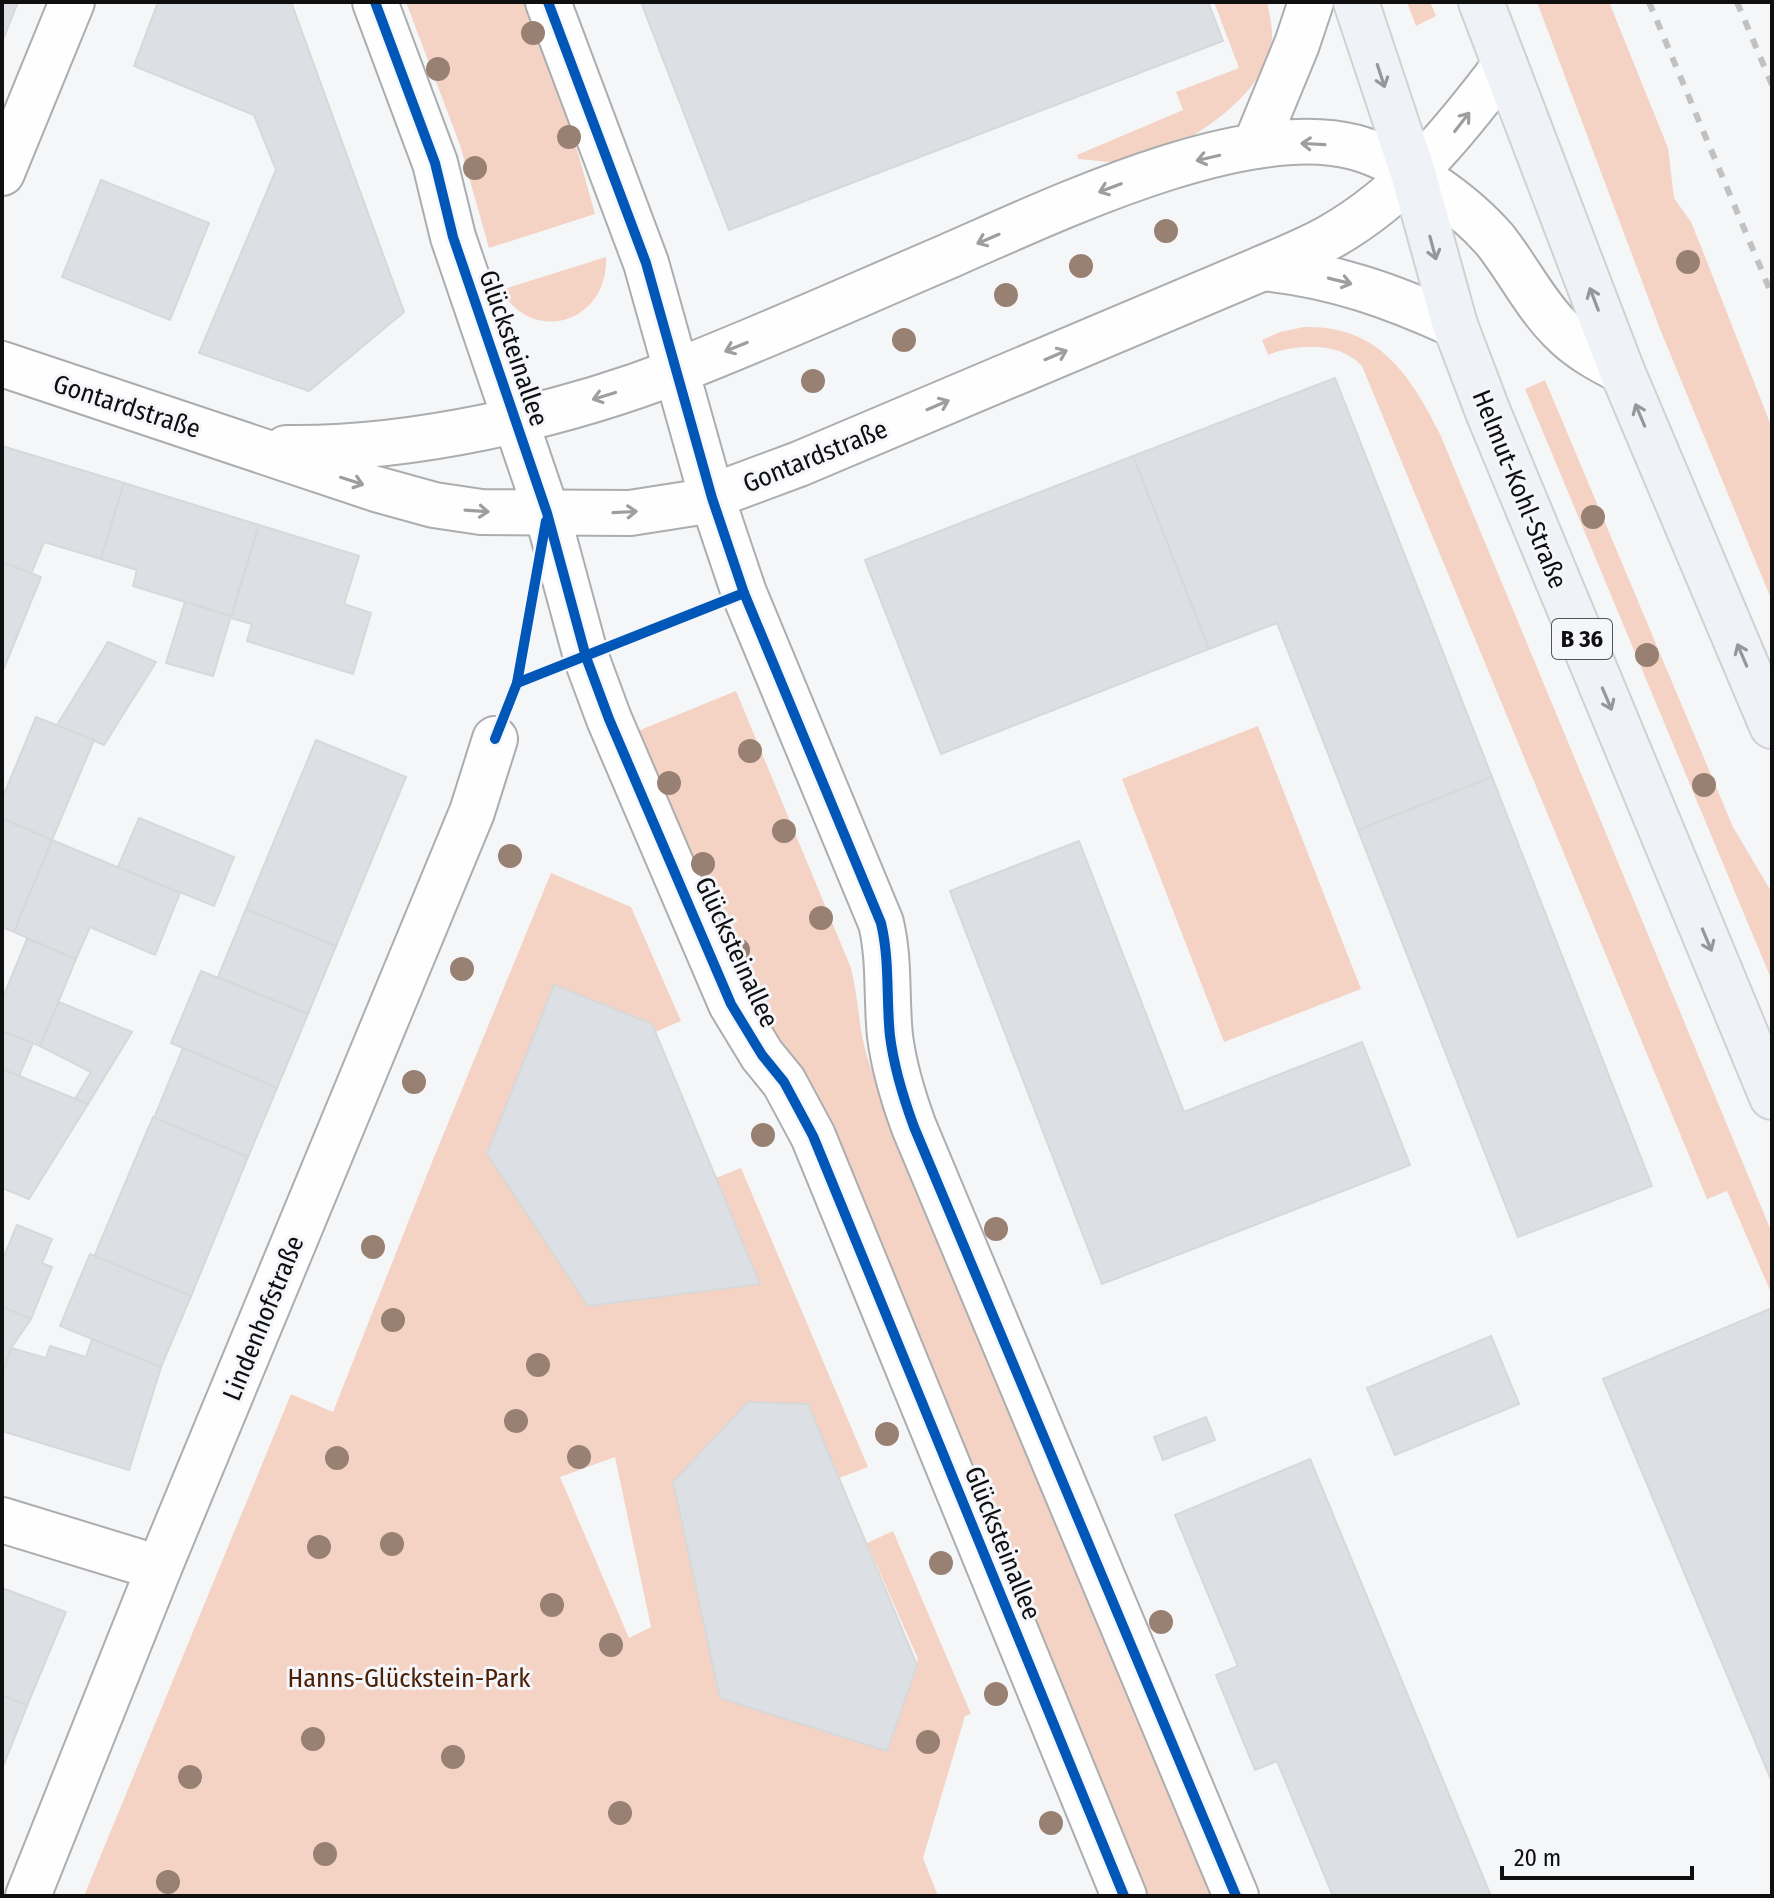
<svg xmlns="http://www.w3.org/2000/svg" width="1774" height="1898" font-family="'Fira Sans Condensed',sans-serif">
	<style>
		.green { fill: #f4d3c5; fill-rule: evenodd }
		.building { fill: #dce0e4; stroke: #d7d8d9; stroke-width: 2 }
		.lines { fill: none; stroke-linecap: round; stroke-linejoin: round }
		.minor-casing { stroke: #acadaf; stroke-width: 48 }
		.primary-casing { stroke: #d0d1d2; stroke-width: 48 }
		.minor { stroke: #fefefe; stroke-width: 44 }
		.primary { stroke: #eff2f6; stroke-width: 44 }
		.rail { stroke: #c1c1c2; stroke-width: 6; stroke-dasharray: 10 10; stroke-linecap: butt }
		.cycleway-casing { stroke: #f4f6f9; stroke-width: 15 }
		.cycleway { stroke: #0057b8; stroke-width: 10 }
		.tree { fill: #988073 }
		.oneway { stroke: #95979a }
		.oneway2 { stroke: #9e9e9f }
		.labels { text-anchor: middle; stroke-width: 6; stroke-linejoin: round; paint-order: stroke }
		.shield { fill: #f4f6f9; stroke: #545456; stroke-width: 2 }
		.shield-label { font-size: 24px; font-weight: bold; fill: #0f0f10 }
		.street-label { font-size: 26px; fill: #0f0f10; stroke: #f4f6f9 }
		.park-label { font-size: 26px; fill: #4b2007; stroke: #f4f6f9 }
	</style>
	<rect width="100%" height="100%" fill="#f5f6f8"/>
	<g class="green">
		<path d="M406,2H526L562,96L595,214L489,248L460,145Z"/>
		<path d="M1214,2H1267C1270,17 1275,36 1270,51C1257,103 1177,153 1128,161C1112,164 1094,160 1078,159L1077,155L1183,110L1176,92L1239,68Z"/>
		<path d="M1407,2H1430L1436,16L1416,26Z"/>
		<path d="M1537,2H1609L1668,148L1674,198L1691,222L1700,244L1772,428V601L1660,329Z"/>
		<path d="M606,257C609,321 534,347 501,290Z"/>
		<path d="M1304,327C1378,325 1410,374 1440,434L1772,1233V1295L1727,1191L1707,1199L1362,366C1339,341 1296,344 1268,355L1262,340L1280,332Z"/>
		<path d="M1545,380L1733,827L1772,893V981L1525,389Z"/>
		<path d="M736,691L851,968C856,989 858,1009 861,1030C866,1061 879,1090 890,1119L1214,1896H1147L825,1129L775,1055L633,733Z"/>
		<path d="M1258,726L1361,989L1224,1042L1122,779Z"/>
		<path d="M551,873L631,907L681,1021L655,1032L652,1024L554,986L487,1154L588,1306L760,1284L716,1178L741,1168L868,1467L839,1478L808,1404L673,1482L720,1698L887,1751L918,1659L867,1543L893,1531L971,1714L965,1716L923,1858L938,1896H84L291,1394L333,1412L430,1167ZM615,1457L651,1627L629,1638L560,1477Z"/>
	</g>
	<g class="building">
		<path d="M2,2H18L2,42Z"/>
		<path d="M158,2H291L404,312L309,391L199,353L276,170L254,115L134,66Z"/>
		<path d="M641,2H1208L1223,41L729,230Z"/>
		<path d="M101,180L209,223L170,320L62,277Z"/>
		<path d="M1335,378L1492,777L1358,830L1277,623L1209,649L1133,456Z"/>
		<path d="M2,446L124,483L101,559L44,542L31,574L2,562Z"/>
		<path d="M1133,456L1209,649L941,754L865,560Z"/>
		<path d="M124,483L259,525L231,616L133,586L137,570L101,559Z"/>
		<path d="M259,525L359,556L344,604L371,613L353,674L247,641L252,624L231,618Z"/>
		<path d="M2,562L41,577L2,673Z"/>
		<path d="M185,602L231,616L213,676L166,663Z"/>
		<path d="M108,642L156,662L104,745L57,725Z"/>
		<path d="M36,717L94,740L52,840L2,818V799Z"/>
		<path d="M316,740L406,777L336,946L246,909Z"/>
		<path d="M1492,777L1652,1186L1518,1237L1358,830Z"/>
		<path d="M139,818L234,857L214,906L118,867Z"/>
		<path d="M5,820L52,840L14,932L2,927V827Z"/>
		<path d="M52,840L180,893L155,955L90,927L76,959L14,932Z"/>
		<path d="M1079,841L1184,1112L1362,1042L1410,1165L1102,1284L950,891Z"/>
		<path d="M246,909L336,946L308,1014L218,977Z"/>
		<path d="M27,939L76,959L40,1046L2,1031V1000Z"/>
		<path d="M201,971L308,1014L277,1088L171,1043Z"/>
		<path d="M554,985L652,1024L760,1284L588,1306L487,1154Z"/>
		<path d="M59,1002L132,1032L88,1104L75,1099L91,1072L40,1046Z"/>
		<path d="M2,1031L33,1043L19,1076L2,1069Z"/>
		<path d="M183,1048L277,1088L248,1157L154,1118Z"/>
		<path d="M2,1069L88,1104L29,1199L2,1188Z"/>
		<path d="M153,1117L248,1157L191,1296L94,1257Z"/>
		<path d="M17,1225L52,1239L42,1263L52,1267L31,1319L2,1307V1261Z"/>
		<path d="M90,1254L191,1296L161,1367L60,1326Z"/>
		<path d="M2,1307L31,1319L11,1348L2,1377Z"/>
		<path d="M1772,1308V1782L1603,1379Z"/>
		<path d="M1491,1336L1519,1404L1395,1455L1367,1388Z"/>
		<path d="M92,1339L161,1367L129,1470L2,1431V1377L11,1348L46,1358L50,1346L86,1357Z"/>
		<path d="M748,1402L808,1404L917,1665L887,1751L720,1698L673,1482Z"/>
		<path d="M1206,1417L1215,1440L1163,1460L1154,1437Z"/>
		<path d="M1310,1459L1353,1563L1491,1896H1333L1277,1761L1255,1770L1216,1675L1238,1666L1175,1515Z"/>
		<path d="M2,1588L66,1612L27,1706L2,1695Z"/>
		<path d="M2,1695L27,1706L2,1769Z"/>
	</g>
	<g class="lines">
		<defs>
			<g id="minor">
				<path d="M375,2L435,163L453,237L547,513L586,657L609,719L731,1004L762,1055L784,1082L813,1136L1124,1896"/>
				<path d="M548,2L646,263L712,498L744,593L881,923C890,961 886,998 890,1036C894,1068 903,1097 914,1127L1236,1896"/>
				<path d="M1255,146L1297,44L1311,2"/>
				<path d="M2,173L72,2"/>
				<path d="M1263,268C1333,275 1392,296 1455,325"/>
				<path d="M2,364L376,489L434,505L481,512L630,513L694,503L799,464L1263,268C1286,258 1309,249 1330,237C1403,196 1456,130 1505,65"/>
				<path d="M286,448C411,450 561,416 677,371C767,336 855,296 944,258C1048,213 1241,118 1354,147C1402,160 1463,203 1495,240C1518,269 1535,304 1561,330C1578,348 1600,360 1622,371"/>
				<path d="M2,1520L159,1568"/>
				<path d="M28,1896L159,1568L472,812L495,739"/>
			</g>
			<g id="primary">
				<path d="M1356,2L1413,173L1455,325L1488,412L1772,1097"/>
				<path d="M1481,2L1622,371L1772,726"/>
			</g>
		</defs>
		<use href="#minor" class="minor-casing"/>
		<use href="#primary" class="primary-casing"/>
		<use href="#minor" class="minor"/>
		<use href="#primary" class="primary"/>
		<g class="rail">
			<path d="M1649,2L1772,295"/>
			<path d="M1737,2L1772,85"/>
		</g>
		<defs>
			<g id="cycleway">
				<path d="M375,2L435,163L453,237L547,513L586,657L609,719L731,1004L762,1055L784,1082L813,1136L1124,1896"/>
				<path d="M548,2L646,263L712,498L744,593L881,923C890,961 886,998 890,1036C894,1068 903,1097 914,1127L1236,1896"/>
				<path d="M517,683L744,593"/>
				<path d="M495,739L517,683L546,521"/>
			</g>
		</defs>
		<use href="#cycleway" class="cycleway-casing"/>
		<use href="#cycleway" class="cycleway"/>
	</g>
	<g class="tree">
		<circle cx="533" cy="33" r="12"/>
		<circle cx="438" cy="69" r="12"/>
		<circle cx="569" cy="137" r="12"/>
		<circle cx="475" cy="168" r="12"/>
		<circle cx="1166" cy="231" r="12"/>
		<circle cx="1688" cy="262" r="12"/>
		<circle cx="1081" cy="266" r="12"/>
		<circle cx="1006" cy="295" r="12"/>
		<circle cx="904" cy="340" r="12"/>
		<circle cx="813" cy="381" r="12"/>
		<circle cx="1593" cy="517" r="12"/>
		<circle cx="1647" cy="655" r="12"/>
		<circle cx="750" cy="751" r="12"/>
		<circle cx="669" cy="783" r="12"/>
		<circle cx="1704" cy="785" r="12"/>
		<circle cx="784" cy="831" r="12"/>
		<circle cx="510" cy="856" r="12"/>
		<circle cx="703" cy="864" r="12"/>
		<circle cx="821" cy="918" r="12"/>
		<circle cx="738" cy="950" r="12"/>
		<circle cx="462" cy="969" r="12"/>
		<circle cx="414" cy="1082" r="12"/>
		<circle cx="763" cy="1135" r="12"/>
		<circle cx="996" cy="1229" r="12"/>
		<circle cx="373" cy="1247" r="12"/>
		<circle cx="393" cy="1320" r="12"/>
		<circle cx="538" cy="1365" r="12"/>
		<circle cx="516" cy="1421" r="12"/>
		<circle cx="887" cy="1434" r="12"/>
		<circle cx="579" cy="1457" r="12"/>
		<circle cx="337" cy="1458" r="12"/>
		<circle cx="392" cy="1544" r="12"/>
		<circle cx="319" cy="1547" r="12"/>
		<circle cx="941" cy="1563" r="12"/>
		<circle cx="552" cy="1605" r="12"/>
		<circle cx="1161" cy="1622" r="12"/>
		<circle cx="611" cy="1645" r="12"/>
		<circle cx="996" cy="1694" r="12"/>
		<circle cx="313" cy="1739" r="12"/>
		<circle cx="928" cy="1742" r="12"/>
		<circle cx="453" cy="1757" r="12"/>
		<circle cx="190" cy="1777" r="12"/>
		<circle cx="620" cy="1813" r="12"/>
		<circle cx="1051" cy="1823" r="12"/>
		<circle cx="325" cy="1854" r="12"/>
		<circle cx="168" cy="1882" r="12"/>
	</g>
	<defs><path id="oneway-shaft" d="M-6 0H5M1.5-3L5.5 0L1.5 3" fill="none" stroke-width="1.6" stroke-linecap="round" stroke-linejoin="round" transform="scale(2)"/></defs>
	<g class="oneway">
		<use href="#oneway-shaft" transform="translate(1381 76) rotate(72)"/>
		<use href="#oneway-shaft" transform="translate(1433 248) rotate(75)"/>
		<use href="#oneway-shaft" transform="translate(1594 299) rotate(-111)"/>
		<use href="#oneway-shaft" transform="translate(1640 415) rotate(-113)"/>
		<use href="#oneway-shaft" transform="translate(1742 655) rotate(-113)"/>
		<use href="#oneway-shaft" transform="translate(1607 699) rotate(67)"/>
		<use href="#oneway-shaft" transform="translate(1707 940) rotate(67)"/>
	</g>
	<g class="oneway2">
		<use href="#oneway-shaft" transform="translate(1462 122) rotate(-52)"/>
		<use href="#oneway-shaft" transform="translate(1313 144) rotate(-177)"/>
		<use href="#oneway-shaft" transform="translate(1208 158) rotate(167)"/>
		<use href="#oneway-shaft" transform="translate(1110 188) rotate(159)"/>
		<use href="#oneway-shaft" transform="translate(988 239) rotate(157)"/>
		<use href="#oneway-shaft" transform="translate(1340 281) rotate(14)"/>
		<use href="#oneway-shaft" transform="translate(736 347) rotate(158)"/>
		<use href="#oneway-shaft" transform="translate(1056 355) rotate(-23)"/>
		<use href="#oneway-shaft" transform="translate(604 396) rotate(163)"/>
		<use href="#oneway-shaft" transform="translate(938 405) rotate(-23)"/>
		<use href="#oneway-shaft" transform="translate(352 481) rotate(18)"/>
		<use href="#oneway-shaft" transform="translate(477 511) rotate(4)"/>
		<use href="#oneway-shaft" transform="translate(625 512) rotate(-3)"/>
	</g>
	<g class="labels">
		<rect class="shield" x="1552" y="619" width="60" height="40" rx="6"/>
		<g class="shield-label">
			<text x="1582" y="647">B 36</text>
		</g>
		<g class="street-label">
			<text transform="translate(514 348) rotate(71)" y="9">Glücksteinallee</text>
			<text transform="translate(127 406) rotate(18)" y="9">Gontardstraße</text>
			<text transform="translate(815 456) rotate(-22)" y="9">Gontardstraße</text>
			<text transform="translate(1520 489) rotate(68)" y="9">Helmut-Kohl-Straße</text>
			<text transform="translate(737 952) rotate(65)" y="9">Glücksteinallee</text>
			<text transform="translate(263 1318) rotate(-68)" y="9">Lindenhofstraße</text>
			<text transform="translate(1003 1543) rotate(68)" y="9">Glücksteinallee</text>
		</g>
		<g class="park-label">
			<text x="409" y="1687">Hanns-Glückstein-Park</text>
		</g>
	</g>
	<rect width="1774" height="1898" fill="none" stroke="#0f0f10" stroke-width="8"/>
	<path d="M1502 1866v12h190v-12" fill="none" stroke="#0f0f10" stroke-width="4"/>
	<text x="1514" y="1866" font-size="24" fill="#0f0f10" stroke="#f4f6f9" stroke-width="6" paint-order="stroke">20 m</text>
</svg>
